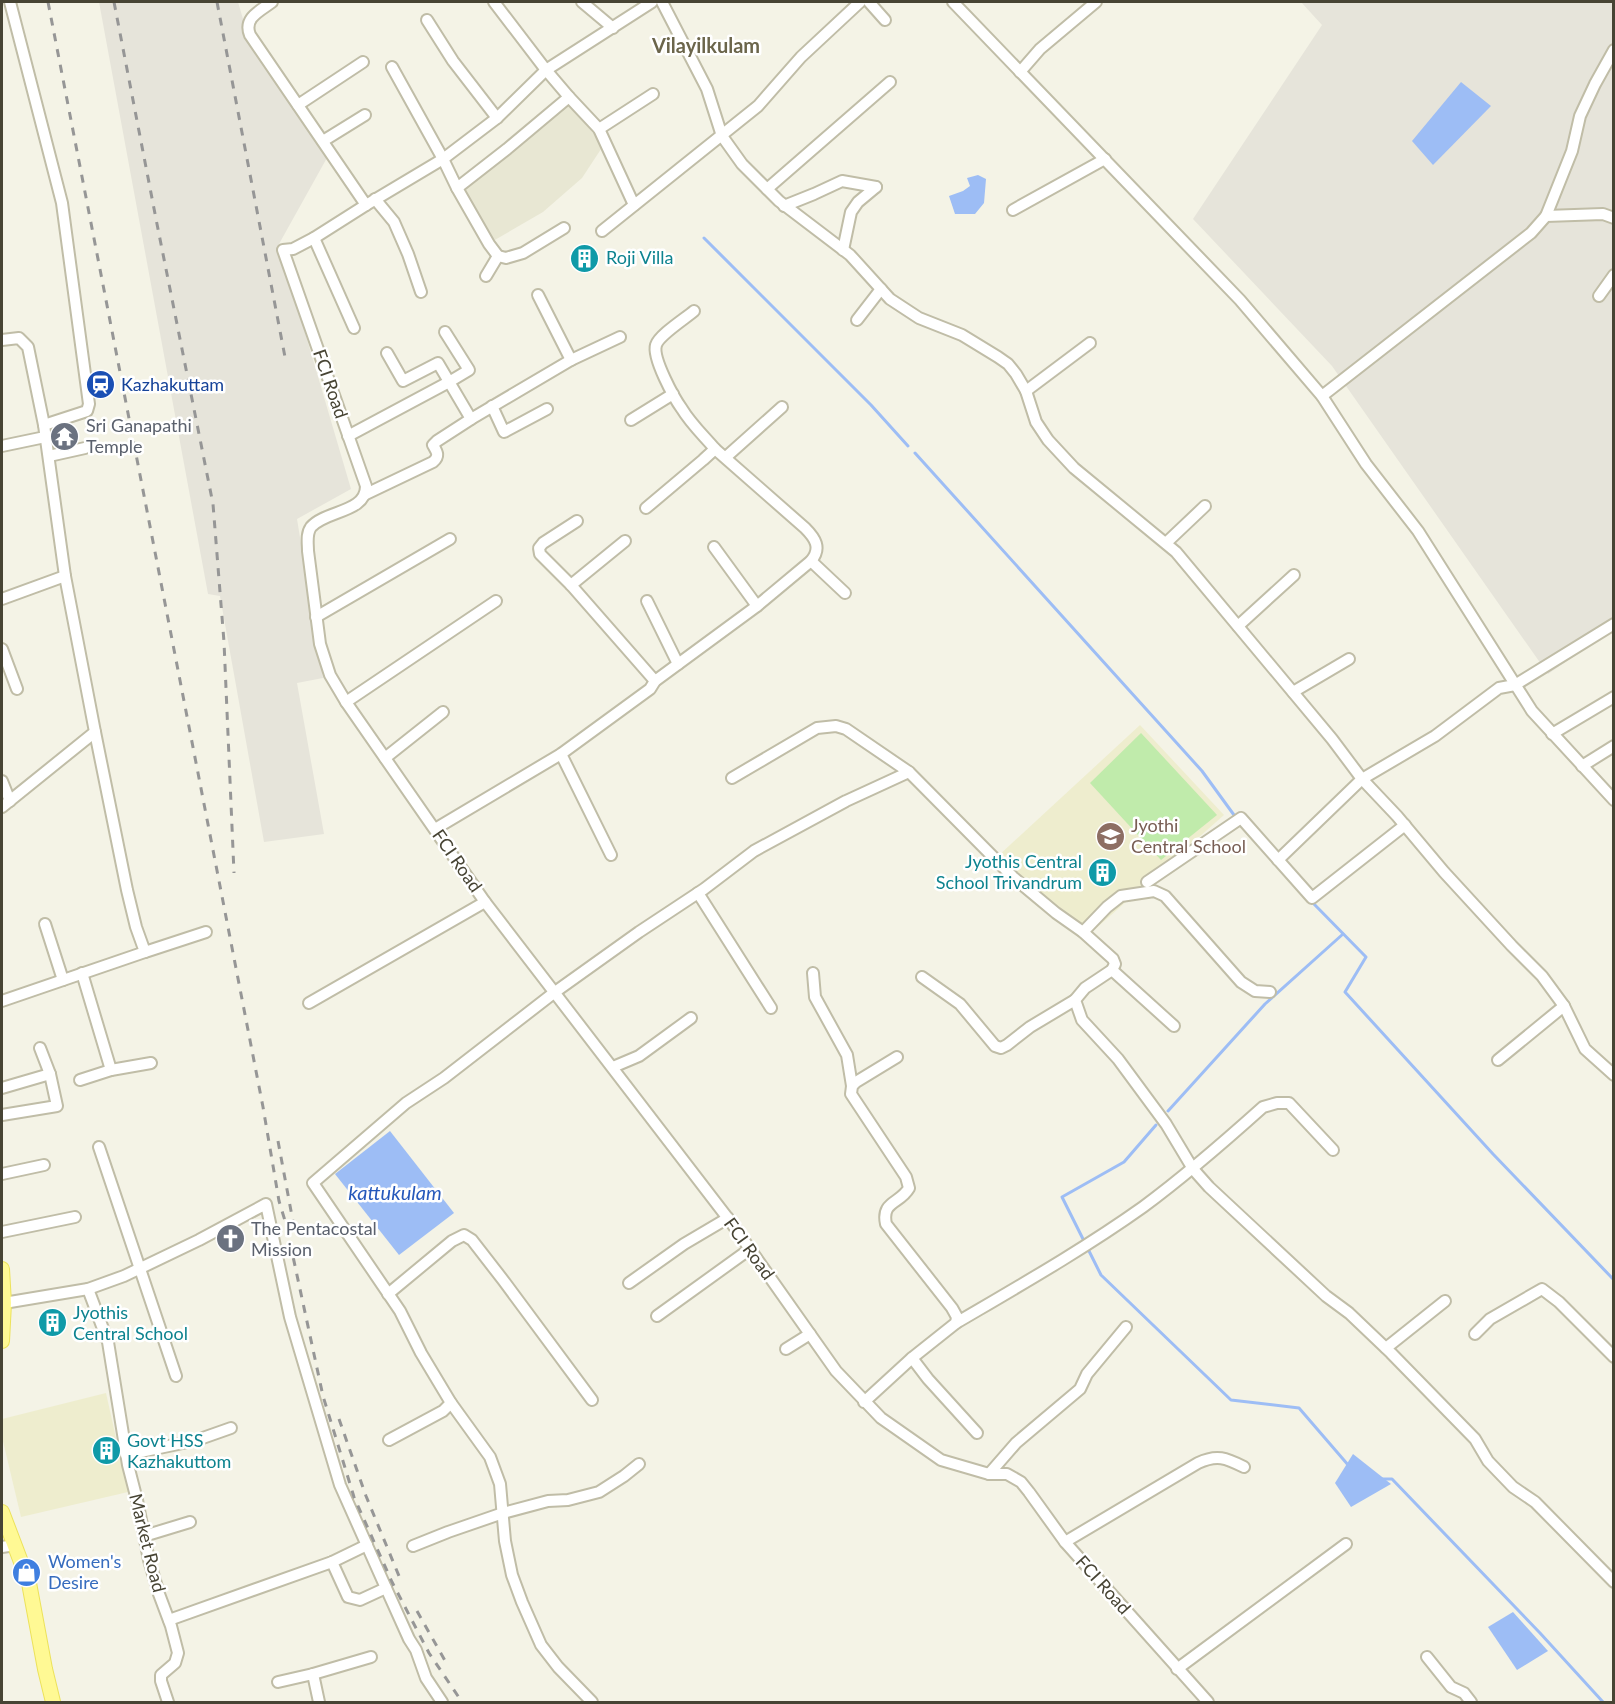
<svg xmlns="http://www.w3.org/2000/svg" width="1615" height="1704" font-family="Lato,sans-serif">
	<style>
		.residential { fill: #e8e7d3 }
		.industrial { fill: #e6e4da }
		.education { fill: #eeedce }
		.green { fill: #c0ebab }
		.water { fill: #9dbdf5 }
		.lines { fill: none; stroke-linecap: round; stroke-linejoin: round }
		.stream { stroke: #9dbdf5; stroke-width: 3 }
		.minor-casing { stroke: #c0bda7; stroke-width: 14 }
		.major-casing { stroke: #ece25b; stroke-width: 16 }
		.minor { stroke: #fff; stroke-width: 10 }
		.major { stroke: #fff994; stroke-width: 14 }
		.rail { stroke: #969696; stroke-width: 3; stroke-dasharray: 8 8; stroke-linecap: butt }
		.labels { text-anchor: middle; stroke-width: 5; stroke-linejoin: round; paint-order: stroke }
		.culture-label { font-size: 18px; fill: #0d838f; stroke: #fff; text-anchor: start }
		.street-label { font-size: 18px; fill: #474434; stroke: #fff }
		.transit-label { font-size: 18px; fill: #164399; stroke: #fff; text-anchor: start }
		.worship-label { font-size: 18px; fill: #5b616d; stroke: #fff; text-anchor: start }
		.education-label { font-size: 18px; fill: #785e54; stroke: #fff; text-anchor: start }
		.shop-label { font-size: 18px; fill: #366cbe; stroke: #fff; text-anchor: start }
		.neighbourhood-label { font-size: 20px; font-weight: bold; fill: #6b654b; stroke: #fff }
		.water-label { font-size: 20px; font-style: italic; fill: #2659bb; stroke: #fff }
	</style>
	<rect width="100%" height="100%" fill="#f4f3e6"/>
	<path class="residential" d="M567,100L603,146L582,178L543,212L493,241L458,189Z"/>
	<g class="industrial">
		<path d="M99,2H238L246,29L328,156L279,244L351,489L297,519L323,678L297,683L324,834L264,842L220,596L208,594Z"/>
		<path d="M1301,2H1613V629L1548,674L1332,366L1193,219L1322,25Z"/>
	</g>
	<g class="education">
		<path d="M1140,725L1224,815L1084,939L997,857Z"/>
		<path d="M106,1393L128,1492L21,1517L2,1437V1419Z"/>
	</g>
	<path class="green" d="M1141,733L1217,815L1161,860L1090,783Z"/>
	<g class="water">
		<path d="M1461,82L1491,106L1433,165L1412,141Z"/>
		<path d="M978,175L986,179L984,203L975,214H955L949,196L963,191L970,186L967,178Z"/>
		<path d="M390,1131L454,1213L399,1255L335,1174Z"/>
		<path d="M1353,1454L1391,1484L1351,1507L1335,1483Z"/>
		<path d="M1513,1612L1548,1651L1517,1670L1488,1627Z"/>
	</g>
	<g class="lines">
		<g class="stream">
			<path d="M704,238L871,405L908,446"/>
			<path d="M915,453L1202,771L1234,815"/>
			<path d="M1312,902L1366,957L1345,992L1493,1154L1614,1280"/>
			<path d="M1168,1111L1265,1004L1343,934"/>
			<path d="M1084,1241L1062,1197L1124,1162L1156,1125"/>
			<path d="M1087,1247L1101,1275L1231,1400L1299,1408L1349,1466"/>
			<path d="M1380,1479H1392L1540,1633L1603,1702"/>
		</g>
		<defs>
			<g id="minor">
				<path d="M10,2L62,203L89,404L87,411L44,425"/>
				<path d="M272,2C260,11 243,18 250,35L366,205"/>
				<path d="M494,2L546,70L569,97L599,129L634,205"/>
				<path d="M582,2L613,28"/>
				<path d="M652,2L546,70L497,118L443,159L366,205L314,238L293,249L283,250L366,486C366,513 326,510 311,527C306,534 308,543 308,551L320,644L330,675L346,702L485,902L733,1225L836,1371L881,1418L941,1460L989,1474H1007L1021,1482L1029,1492L1065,1542L1208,1702"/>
				<path d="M662,2L707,89L722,136L742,164L779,201L850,255L890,299L919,318L962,335L998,357L1008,364L1016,374L1026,391L1036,422L1048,440L1074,468L1176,552L1332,739L1362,779L1397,816L1444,872L1512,946L1542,976L1564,1006L1585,1049L1614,1075"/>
				<path d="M869,2L885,20"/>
				<path d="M953,2L1240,300L1322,396L1366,464L1418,531L1532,711L1614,800"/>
				<path d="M427,20L453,61L497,118"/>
				<path d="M392,67L443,159L457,188L489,244L498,256L506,258L523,253L564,228"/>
				<path d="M1020,72L1040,49L1096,2"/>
				<path d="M298,105L363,62"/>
				<path d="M599,129L653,94"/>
				<path d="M323,141L365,115"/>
				<path d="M457,188L507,149L569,97"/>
				<path d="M767,189L890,82"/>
				<path d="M375,199L394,222L408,254L421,292"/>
				<path d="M784,206L814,194L842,181L876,187"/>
				<path d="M1013,210L1105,159"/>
				<path d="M1546,216L1572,151L1580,116L1595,84L1614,50"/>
				<path d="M602,231L758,106L801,57L860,2"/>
				<path d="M314,238L354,328"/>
				<path d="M843,250L851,212L858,202L876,187"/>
				<path d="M486,276L498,256"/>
				<path d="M538,295L571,360"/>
				<path d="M1599,296L1614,275"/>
				<path d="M694,311C686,318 659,335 656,345C652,358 674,398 682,409C691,424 704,436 715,449"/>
				<path d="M857,320L881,289"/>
				<path d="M2,340L19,338L28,347L44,425L65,576L95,732L2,807"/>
				<path d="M387,353L403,381L438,363L471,419L571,360L620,337"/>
				<path d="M1026,391L1090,343"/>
				<path d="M1322,396L1531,233L1546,216L1603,214L1614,218"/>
				<path d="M492,406L504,432L547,409"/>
				<path d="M631,420L673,394"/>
				<path d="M348,436L449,382L469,370L445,332"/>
				<path d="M2,446L45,437"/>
				<path d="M49,456L85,448"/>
				<path d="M726,457L782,407"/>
				<path d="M366,494L433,462C440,456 437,452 433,445L437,441L471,419"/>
				<path d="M577,521L543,543L539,548L540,554L571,585L655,681"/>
				<path d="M1166,543L1205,506"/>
				<path d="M714,547L757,606"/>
				<path d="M811,561L845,593"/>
				<path d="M571,585L625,541"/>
				<path d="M2,599L65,576"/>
				<path d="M647,601L678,664"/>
				<path d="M316,617L450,539"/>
				<path d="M1238,626L1294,575"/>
				<path d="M2,649L17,689"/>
				<path d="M1293,692L1349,659"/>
				<path d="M346,702L496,601"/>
				<path d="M1552,734L1614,697"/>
				<path d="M561,754L611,855"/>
				<path d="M385,758L443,712"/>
				<path d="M1582,766L1614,746"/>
				<path d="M732,778L817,728L836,726L846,729L909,772L1013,877L1056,913L1083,932L1113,959L1115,964L1112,970L1085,988L1075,1000L1082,1020L1118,1059L1166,1124L1193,1169L1209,1187L1326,1296L1349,1313L1391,1353L1475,1439L1488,1461L1513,1487L1535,1502L1614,1582"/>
				<path d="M2,781L10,801"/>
				<path d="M435,829L561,754L650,689L655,681L757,606L811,561C822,548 815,538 805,528L715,449L703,460L646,508"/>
				<path d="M1278,860L1362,779L1435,736L1499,688L1515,685L1614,624"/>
				<path d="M1147,882L1241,818L1312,898L1405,825"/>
				<path d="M698,893L771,1008"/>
				<path d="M45,924L63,980"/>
				<path d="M1083,932L1107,907L1121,896L1154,891L1165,896L1241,982L1255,991L1270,992"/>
				<path d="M145,952L206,932"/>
				<path d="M1112,970L1174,1026"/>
				<path d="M82,973L111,1070L151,1063"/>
				<path d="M813,973L815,997L847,1055L852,1086"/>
				<path d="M922,977L960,1004L995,1046L1001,1048L1007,1045L1030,1027L1075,1000"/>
				<path d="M2,1001L145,952L136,927L127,890L95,732"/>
				<path d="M309,1003L485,902"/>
				<path d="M1498,1060L1564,1006"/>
				<path d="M613,1067L639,1056L691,1018"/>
				<path d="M80,1080L111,1070"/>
				<path d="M2,1088L50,1074"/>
				<path d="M2,1115L57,1106L50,1074L40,1048"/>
				<path d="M99,1147L176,1376"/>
				<path d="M2,1174L44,1165"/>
				<path d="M2,1232L75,1217"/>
				<path d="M629,1283L684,1244L728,1218"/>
				<path d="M88,1289L108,1342L128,1465L137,1500L149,1560L159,1594L171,1626L178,1653L175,1663L161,1675V1681L168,1702"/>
				<path d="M388,1294L452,1241L464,1235L472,1240L503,1280L592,1400"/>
				<path d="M4,1303L88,1289L124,1276L199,1240L266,1204L290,1317L340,1485L386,1588L409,1639L416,1650L426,1678L442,1702"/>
				<path d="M657,1316L750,1249"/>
				<path d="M956,1323C1019,1286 1084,1249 1143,1207C1185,1176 1224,1142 1263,1107L1277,1103H1289L1333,1150"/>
				<path d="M1475,1334L1490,1319L1542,1289L1559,1302L1614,1357"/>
				<path d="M1386,1348L1445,1301"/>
				<path d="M786,1349L810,1334"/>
				<path d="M912,1358L928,1379L977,1433"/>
				<path d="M864,1402L912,1358L956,1323L957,1317L952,1308L886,1224C881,1201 900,1204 909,1188L906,1177L851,1094L852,1086L856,1082L897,1057"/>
				<path d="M451,1403L490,1457L500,1484L505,1541L512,1575L522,1602L541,1645L558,1667L592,1702"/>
				<path d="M389,1440L443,1411L451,1403L421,1353L400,1311L313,1183L406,1103L444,1078L555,992L639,932L704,889L754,851L846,801L909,772"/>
				<path d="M126,1455L197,1440L231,1428"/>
				<path d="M989,1474L1016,1443L1080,1389L1087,1374L1126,1327"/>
				<path d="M144,1536L190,1522"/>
				<path d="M1065,1542L1198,1463C1217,1454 1226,1458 1244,1467"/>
				<path d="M413,1546L448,1532L503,1513L548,1501L568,1500L599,1492L624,1476L639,1464"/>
				<path d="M2,1547L15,1545"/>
				<path d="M332,1562L348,1597L360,1600L386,1588"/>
				<path d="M169,1620L332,1562L367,1545"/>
				<path d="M1427,1657L1451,1687L1464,1693L1471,1702"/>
				<path d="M1177,1669L1346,1544"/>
				<path d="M313,1674L319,1702"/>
				<path d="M278,1682L313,1674L371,1657"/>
			</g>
			<g id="major">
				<path d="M2,1269L4,1303L2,1341"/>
				<path d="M2,1512L29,1583L45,1669L53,1702"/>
			</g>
		</defs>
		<use href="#minor" class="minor-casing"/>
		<use href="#major" class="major-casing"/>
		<use href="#minor" class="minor"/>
		<use href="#major" class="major"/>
		<g class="rail">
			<path d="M48,2L263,1107L279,1201L286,1224L323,1396L354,1497L392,1582L429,1653L462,1702"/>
			<path d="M114,2L157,224L213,504L224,642L234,873"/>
			<path d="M217,2L285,357"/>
			<path d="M278,1141L294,1227"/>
			<path d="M339,1419L366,1496L399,1576"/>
			<path d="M417,1611L448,1666"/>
		</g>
	</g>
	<defs>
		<symbol id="building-disc" viewBox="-11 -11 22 22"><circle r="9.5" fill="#0f9aa8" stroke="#fff"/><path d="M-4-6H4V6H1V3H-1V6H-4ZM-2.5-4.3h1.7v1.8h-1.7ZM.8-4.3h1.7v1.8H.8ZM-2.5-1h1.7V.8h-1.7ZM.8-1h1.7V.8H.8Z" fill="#fff"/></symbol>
		<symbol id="station-disc" viewBox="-11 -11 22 22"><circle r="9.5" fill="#1a4fb4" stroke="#fff"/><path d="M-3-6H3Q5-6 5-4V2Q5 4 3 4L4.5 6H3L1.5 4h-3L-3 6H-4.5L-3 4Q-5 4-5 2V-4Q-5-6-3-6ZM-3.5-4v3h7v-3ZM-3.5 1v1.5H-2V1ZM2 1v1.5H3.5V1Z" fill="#fff"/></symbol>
		<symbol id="temple-disc" viewBox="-11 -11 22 22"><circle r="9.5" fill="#6b7280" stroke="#fff"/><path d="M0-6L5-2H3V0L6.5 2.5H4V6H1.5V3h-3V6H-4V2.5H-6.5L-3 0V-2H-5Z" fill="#fff"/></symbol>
		<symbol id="school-disc" viewBox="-11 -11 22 22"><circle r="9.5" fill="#8d6e63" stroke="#fff"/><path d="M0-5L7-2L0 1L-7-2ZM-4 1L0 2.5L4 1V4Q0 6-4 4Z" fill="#fff"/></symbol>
		<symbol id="church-disc" viewBox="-11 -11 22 22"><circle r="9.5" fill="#6b7280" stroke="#fff"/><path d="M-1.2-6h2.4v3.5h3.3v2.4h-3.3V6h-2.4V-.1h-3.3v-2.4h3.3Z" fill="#fff"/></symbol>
		<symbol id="shop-disc" viewBox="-11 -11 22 22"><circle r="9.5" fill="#3f7fe0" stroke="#fff"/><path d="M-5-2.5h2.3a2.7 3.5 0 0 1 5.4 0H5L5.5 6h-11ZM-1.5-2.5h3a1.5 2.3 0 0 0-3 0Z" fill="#fff"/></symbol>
	</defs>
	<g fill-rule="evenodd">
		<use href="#building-disc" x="568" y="242" width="33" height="33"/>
		<use href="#station-disc" x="84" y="368" width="33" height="33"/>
		<use href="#temple-disc" x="48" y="420" width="33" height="33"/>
		<use href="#school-disc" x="1094" y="820" width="33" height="33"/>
		<use href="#building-disc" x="1086" y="856" width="33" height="33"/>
		<use href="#church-disc" x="214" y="1222" width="33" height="33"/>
		<use href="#building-disc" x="36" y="1306" width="33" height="33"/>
		<use href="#building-disc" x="90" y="1434" width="33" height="33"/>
		<use href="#shop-disc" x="10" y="1556" width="33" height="33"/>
	</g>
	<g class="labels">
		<g class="culture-label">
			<text x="606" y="264">Roji Villa</text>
			<text x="1082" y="868" text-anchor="end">Jyothis Central<tspan x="1082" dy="21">School Trivandrum</tspan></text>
			<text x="73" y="1319">Jyothis<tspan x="73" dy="21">Central School</tspan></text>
			<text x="127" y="1447">Govt HSS<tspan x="127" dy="21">Kazhakuttom</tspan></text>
		</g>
		<g class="street-label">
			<text transform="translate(330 384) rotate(71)" y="6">FCI Road</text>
			<text transform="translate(457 861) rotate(55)" y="6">FCI Road</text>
			<text transform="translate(749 1249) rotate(54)" y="6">FCI Road</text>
			<text transform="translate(147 1543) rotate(76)" y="6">Market Road</text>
			<text transform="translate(1103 1585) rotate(48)" y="6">FCI Road</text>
		</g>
		<g class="transit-label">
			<text x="121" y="391">Kazhakuttam</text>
		</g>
		<g class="worship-label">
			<text x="86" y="432">Sri Ganapathi<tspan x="86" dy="21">Temple</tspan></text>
			<text x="251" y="1235">The Pentacostal<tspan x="251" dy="21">Mission</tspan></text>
		</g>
		<g class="education-label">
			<text x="1131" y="832">Jyothi<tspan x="1131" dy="21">Central School</tspan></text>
		</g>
		<g class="shop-label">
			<text x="48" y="1568">Women's<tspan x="48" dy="21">Desire</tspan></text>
		</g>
		<g class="neighbourhood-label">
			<text x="706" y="53">Vilayilkulam</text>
		</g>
		<g class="water-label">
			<text x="395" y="1200">kattukulam</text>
		</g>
	</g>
	<rect width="1615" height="1704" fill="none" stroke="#474434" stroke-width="6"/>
</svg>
